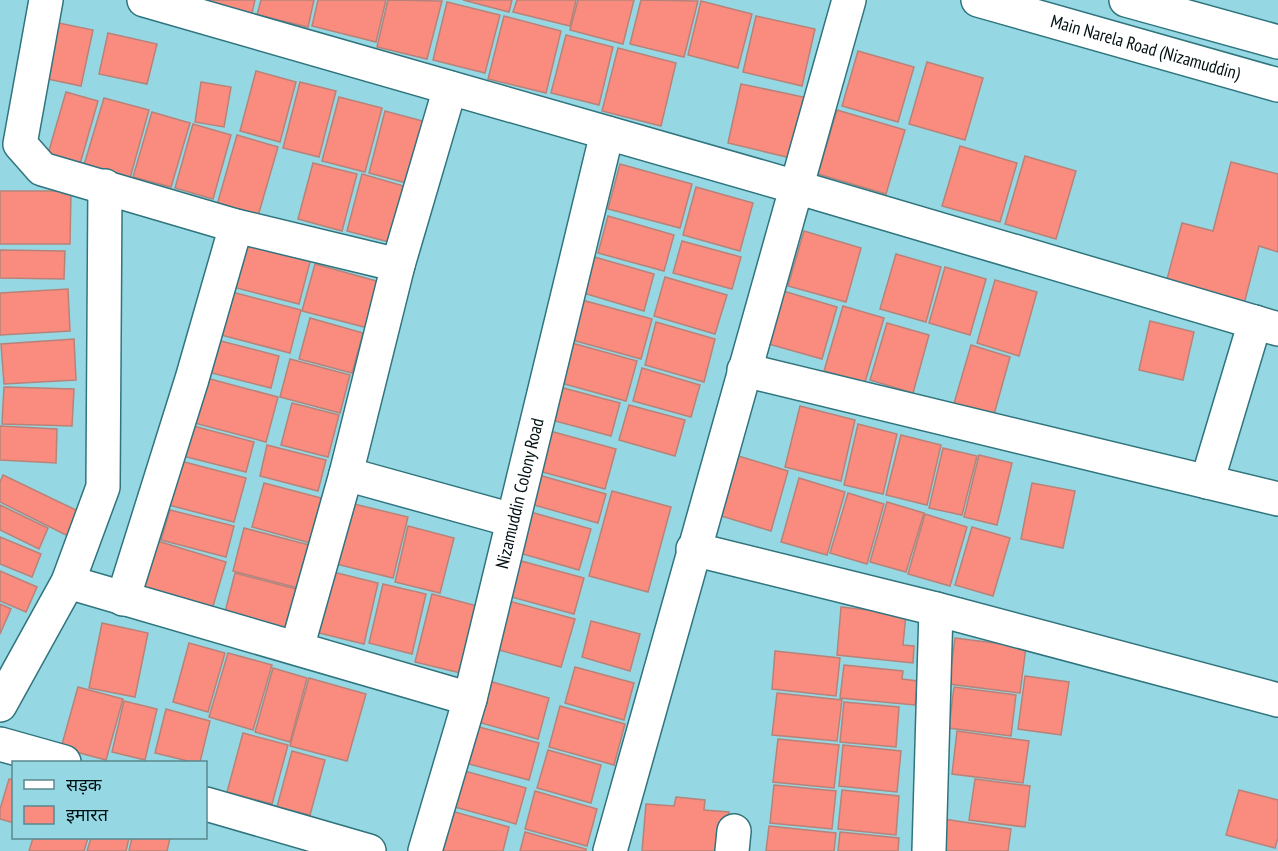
<svg xmlns="http://www.w3.org/2000/svg" width="1278" height="851" font-family="'PT Sans Narrow','Noto Sans Devanagari',sans-serif">
	<style>
		.building { fill: #f98c7e; stroke: #b88279; stroke-width: 1.5 }
		.lines { fill: none; stroke-linecap: round; stroke-linejoin: round }
		.minor-casing { stroke: #30747e; stroke-width: 36 }
		.tertiary-casing { stroke: #30747e; stroke-width: 36 }
		.minor { stroke: #fff; stroke-width: 33 }
		.tertiary { stroke: #fff; stroke-width: 33 }
		.labels { text-anchor: middle; stroke-width: 4.5; stroke-linejoin: round; paint-order: stroke }
		.street-label { font-size: 18px; fill: #000f12; stroke: #95d8e3 }
	</style>
	<rect width="100%" height="100%" fill="#95d8e3"/>
	<g class="building">
		<path d="M210,0H255L252,13L209,3Z"/>
		<path d="M261,0H314L308,27L257,15Z"/>
		<path d="M318,0H386L376,42L312,26Z"/>
		<path d="M388,0L442,1L427,59L377,47Z"/>
		<path d="M463,0H512L509,12Z"/>
		<path d="M517,0H576L570,26L513,12Z"/>
		<path d="M578,0H634L623,44L570,30Z"/>
		<path d="M641,0L698,1L684,57L630,44Z"/>
		<path d="M701,1L752,14L738,68L688,55Z"/>
		<path d="M447,2L500,15L485,73L433,60Z"/>
		<path d="M504,16L561,31L546,93L488,79Z"/>
		<path d="M756,16L815,29L802,86L743,72Z"/>
		<path d="M49,21L93,30L81,86L38,77Z"/>
		<path d="M108,33L157,44L147,84L99,74Z"/>
		<path d="M566,35L613,47L599,105L551,93Z"/>
		<path d="M618,48L676,63L661,126L602,111Z"/>
		<path d="M858,51L914,67L898,122L842,106Z"/>
		<path d="M927,62L983,78L965,140L909,124Z"/>
		<path d="M256,71L296,82L280,142L240,131Z"/>
		<path d="M201,82L231,87L224,127L195,122Z"/>
		<path d="M300,82L336,91L319,157L283,148Z"/>
		<path d="M741,84L808,98L795,159L728,143Z"/>
		<path d="M66,92L98,101L80,164L48,154Z"/>
		<path d="M339,97L382,108L365,172L322,161Z"/>
		<path d="M104,98L149,110L130,178L84,165Z"/>
		<path d="M837,110L905,130L886,194L818,174Z"/>
		<path d="M385,111L430,123L414,185L369,173Z"/>
		<path d="M152,112L190,123L171,187L133,177Z"/>
		<path d="M193,124L231,135L213,199L175,188Z"/>
		<path d="M237,135L278,147L258,216L217,205Z"/>
		<path d="M960,146L1017,163L1000,222L942,206Z"/>
		<path d="M1025,156L1076,171L1056,239L1005,224Z"/>
		<path d="M1231,162L1278,174V252L1259,246L1244,304L1166,283L1182,223L1213,231Z"/>
		<path d="M313,163L357,174L342,231L298,219Z"/>
		<path d="M620,164L692,184L680,228L608,209Z"/>
		<path d="M362,174L407,187L393,243L347,231Z"/>
		<path d="M696,187L753,203L740,251L683,235Z"/>
		<path d="M0,191H71L70,244H0Z"/>
		<path d="M608,216L674,235L664,271L598,253Z"/>
		<path d="M804,231L861,248L846,302L788,286Z"/>
		<path d="M237,239L311,258L299,304L225,285Z"/>
		<path d="M682,241L741,257L732,289L673,273Z"/>
		<path d="M0,250L65,251L64,279L0,278Z"/>
		<path d="M896,254L941,267L926,322L880,309Z"/>
		<path d="M591,256L654,274L644,311L580,292Z"/>
		<path d="M315,264L380,282L368,328L302,311Z"/>
		<path d="M945,267L986,279L970,335L929,323Z"/>
		<path d="M665,277L727,295L715,334L654,316Z"/>
		<path d="M995,280L1037,292L1019,356L977,343Z"/>
		<path d="M68,289L70,331L0,335V293Z"/>
		<path d="M780,290L837,307L822,359L765,343Z"/>
		<path d="M232,292L301,310L290,353L221,335Z"/>
		<path d="M582,300L652,319L641,359L572,340Z"/>
		<path d="M843,306L884,318L865,382L824,371Z"/>
		<path d="M310,318L363,333L352,373L299,359Z"/>
		<path d="M1150,321L1194,332L1183,380L1139,370Z"/>
		<path d="M656,322L715,339L704,382L645,365Z"/>
		<path d="M887,323L929,335L913,393L870,380Z"/>
		<path d="M209,338L279,356L271,388L200,370Z"/>
		<path d="M74,339L76,380L4,384L1,344Z"/>
		<path d="M572,343L637,361L626,401L561,383Z"/>
		<path d="M971,345L1010,357L993,418L953,407Z"/>
		<path d="M290,359L350,375L340,413L280,397Z"/>
		<path d="M642,368L700,385L691,417L633,401Z"/>
		<path d="M199,376L278,397L266,442L187,421Z"/>
		<path d="M556,386L620,403L611,436L548,419Z"/>
		<path d="M4,387L74,389L72,426L2,424Z"/>
		<path d="M292,403L339,415L328,457L281,445Z"/>
		<path d="M629,405L685,420L675,456L619,440Z"/>
		<path d="M800,406L855,420L841,481L785,467Z"/>
		<path d="M182,423L254,442L246,472L175,454Z"/>
		<path d="M858,424L897,434L883,494L844,485Z"/>
		<path d="M0,426L57,429L56,463L0,460Z"/>
		<path d="M550,431L616,449L605,489L539,471Z"/>
		<path d="M901,435L941,445L927,505L886,495Z"/>
		<path d="M267,445L326,460L318,491L260,476Z"/>
		<path d="M943,448L977,456L962,515L929,508Z"/>
		<path d="M735,455L788,471L771,531L718,515Z"/>
		<path d="M979,455L1012,463L997,525L964,517Z"/>
		<path d="M173,459L246,478L234,522L161,503Z"/>
		<path d="M535,474L606,494L598,523L527,503Z"/>
		<path d="M3,475L80,512L68,536L0,502V482Z"/>
		<path d="M799,478L845,492L827,555L781,542Z"/>
		<path d="M264,483L325,499L314,544L252,527Z"/>
		<path d="M1032,483L1075,491L1063,548L1021,539Z"/>
		<path d="M612,491L671,507L648,592L589,576Z"/>
		<path d="M848,493L884,504L867,564L830,553Z"/>
		<path d="M887,502L924,513L906,572L870,562Z"/>
		<path d="M350,503L408,517L393,578L336,564Z"/>
		<path d="M0,505L48,528L39,549L0,530Z"/>
		<path d="M170,510L234,526L226,557L161,540Z"/>
		<path d="M527,511L591,529L579,570L516,552Z"/>
		<path d="M925,514L967,527L950,586L908,574Z"/>
		<path d="M408,526L454,538L440,593L395,582Z"/>
		<path d="M972,527L1010,538L993,596L955,585Z"/>
		<path d="M244,528L313,546L302,589L233,571Z"/>
		<path d="M0,537L41,554L32,577L0,564Z"/>
		<path d="M151,539L226,562L211,613L138,589Z"/>
		<path d="M514,559L584,578L574,614L504,595Z"/>
		<path d="M0,571L37,587L26,612L0,601Z"/>
		<path d="M329,571L378,583L364,644L315,632Z"/>
		<path d="M235,573L300,590L289,633L224,616Z"/>
		<path d="M383,584L426,594L412,654L369,643Z"/>
		<path d="M432,594L481,607L465,674L415,662Z"/>
		<path d="M505,600L575,619L561,667L492,648Z"/>
		<path d="M0,604L11,609L0,634Z"/>
		<path d="M841,607L906,614L903,645L914,646L913,663L837,655Z"/>
		<path d="M591,621L640,634L630,671L582,657Z"/>
		<path d="M102,623L148,633L135,697L89,688Z"/>
		<path d="M955,638L1026,647L1020,693L949,684Z"/>
		<path d="M189,643L225,653L208,712L173,702Z"/>
		<path d="M775,651L840,658L836,696L772,689Z"/>
		<path d="M228,653L272,665L253,730L209,717Z"/>
		<path d="M844,665L903,671L902,679L918,681L915,705L840,698Z"/>
		<path d="M575,667L634,683L624,720L565,703Z"/>
		<path d="M273,668L307,678L290,742L255,732Z"/>
		<path d="M1025,676L1069,682L1061,735L1018,729Z"/>
		<path d="M309,678L366,694L347,761L290,746Z"/>
		<path d="M489,681L549,698L538,739L478,722Z"/>
		<path d="M78,687L123,699L106,760L61,748Z"/>
		<path d="M954,687L1016,695L1011,736L949,728Z"/>
		<path d="M777,693L842,700L837,741L772,735Z"/>
		<path d="M124,701L157,709L145,760L112,752Z"/>
		<path d="M844,702L899,707L896,747L840,742Z"/>
		<path d="M560,706L625,724L614,765L549,747Z"/>
		<path d="M166,709L210,721L200,762H192L155,753Z"/>
		<path d="M479,727L539,743L529,780L469,764Z"/>
		<path d="M957,731L1029,741L1023,783L952,774Z"/>
		<path d="M243,733L288,745L272,804L227,792Z"/>
		<path d="M778,739L839,745L834,788L773,782Z"/>
		<path d="M843,745L901,751L897,792L839,786Z"/>
		<path d="M548,750L601,765L591,803L537,788Z"/>
		<path d="M292,751L325,760L310,815L277,807Z"/>
		<path d="M461,770L526,788L516,824L451,806Z"/>
		<path d="M9,779L14,780V823L0,819V809Z"/>
		<path d="M975,779L1030,786L1025,827L969,820Z"/>
		<path d="M774,785L836,791L832,829L770,823Z"/>
		<path d="M842,790L899,796L896,835L838,829Z"/>
		<path d="M1239,790L1278,800V838L1275,848L1226,835Z"/>
		<path d="M535,791L597,809L587,846L525,829Z"/>
		<path d="M676,797L705,800L704,810L729,812L725,851H642L646,804L674,806Z"/>
		<path d="M444,809L509,827L503,851H433Z"/>
		<path d="M943,819L1011,829L1008,851H939Z"/>
		<path d="M769,826L836,833L834,851H766Z"/>
		<path d="M525,832L586,849V851H520Z"/>
		<path d="M840,832L899,838L898,851H838Z"/>
		<path d="M33,838H88L84,851H29Z"/>
		<path d="M91,838H129L126,851H87Z"/>
		<path d="M132,838H170L167,851H129Z"/>
	</g>
	<g class="lines">
		<defs>
			<g id="minor">
				<path d="M46,0L20,144L42,169L236,226L398,265"/>
				<path d="M144,0L796,187L1278,329"/>
				<path d="M744,370L1278,499"/>
				<path d="M346,474L512,520"/>
				<path d="M1207,482L1255,322"/>
				<path d="M693,549L936,609L1278,700"/>
				<path d="M68,582L470,699"/>
				<path d="M123,599L192,379L236,226"/>
				<path d="M297,648L346,474L398,265L450,88"/>
				<path d="M0,705L68,582L103,487L105,186"/>
				<path d="M0,744L64,762"/>
				<path d="M206,804L369,851"/>
				<path id="s1" d="M425,851L470,699L607,133"/>
				<path d="M610,851L849,0"/>
				<path d="M732,851L734,831"/>
				<path d="M929,851L936,609"/>
			</g>
			<g id="tertiary">
				<path id="s2" d="M978,0L1278,85"/>
				<path d="M1126,0L1278,42"/>
			</g>
		</defs>
		<use href="#minor" class="minor-casing"/>
		<use href="#tertiary" class="tertiary-casing"/>
		<use href="#minor" class="minor"/>
		<use href="#tertiary" class="tertiary"/>
	</g>
	<g class="labels">
		<g class="street-label">
			<text dy="6" stroke="none"><textPath href="#s2" startOffset="174">Main Narela Road (Nizamuddin)</textPath></text>
			<text dy="6" stroke="none"><textPath href="#s1" startOffset="370">Nizamuddin Colony Road</textPath></text>
		</g>
	</g>
	<rect x="12" y="761" width="195" height="78" fill="#95d8e3" stroke="#59888f" stroke-width="1.5"/>
	<rect x="24" y="780" width="30" height="9" fill="#ffffff" stroke="#59888f" stroke-width="1.5"/>
	<text x="66" y="791" font-size="18" fill="#000f12">सड़क</text>
	<rect x="24" y="806" width="30" height="18" fill="#f98c7e" stroke="#59888f" stroke-width="1.5"/>
	<text x="66" y="821" font-size="18" fill="#000f12">इमारत</text>
</svg>
